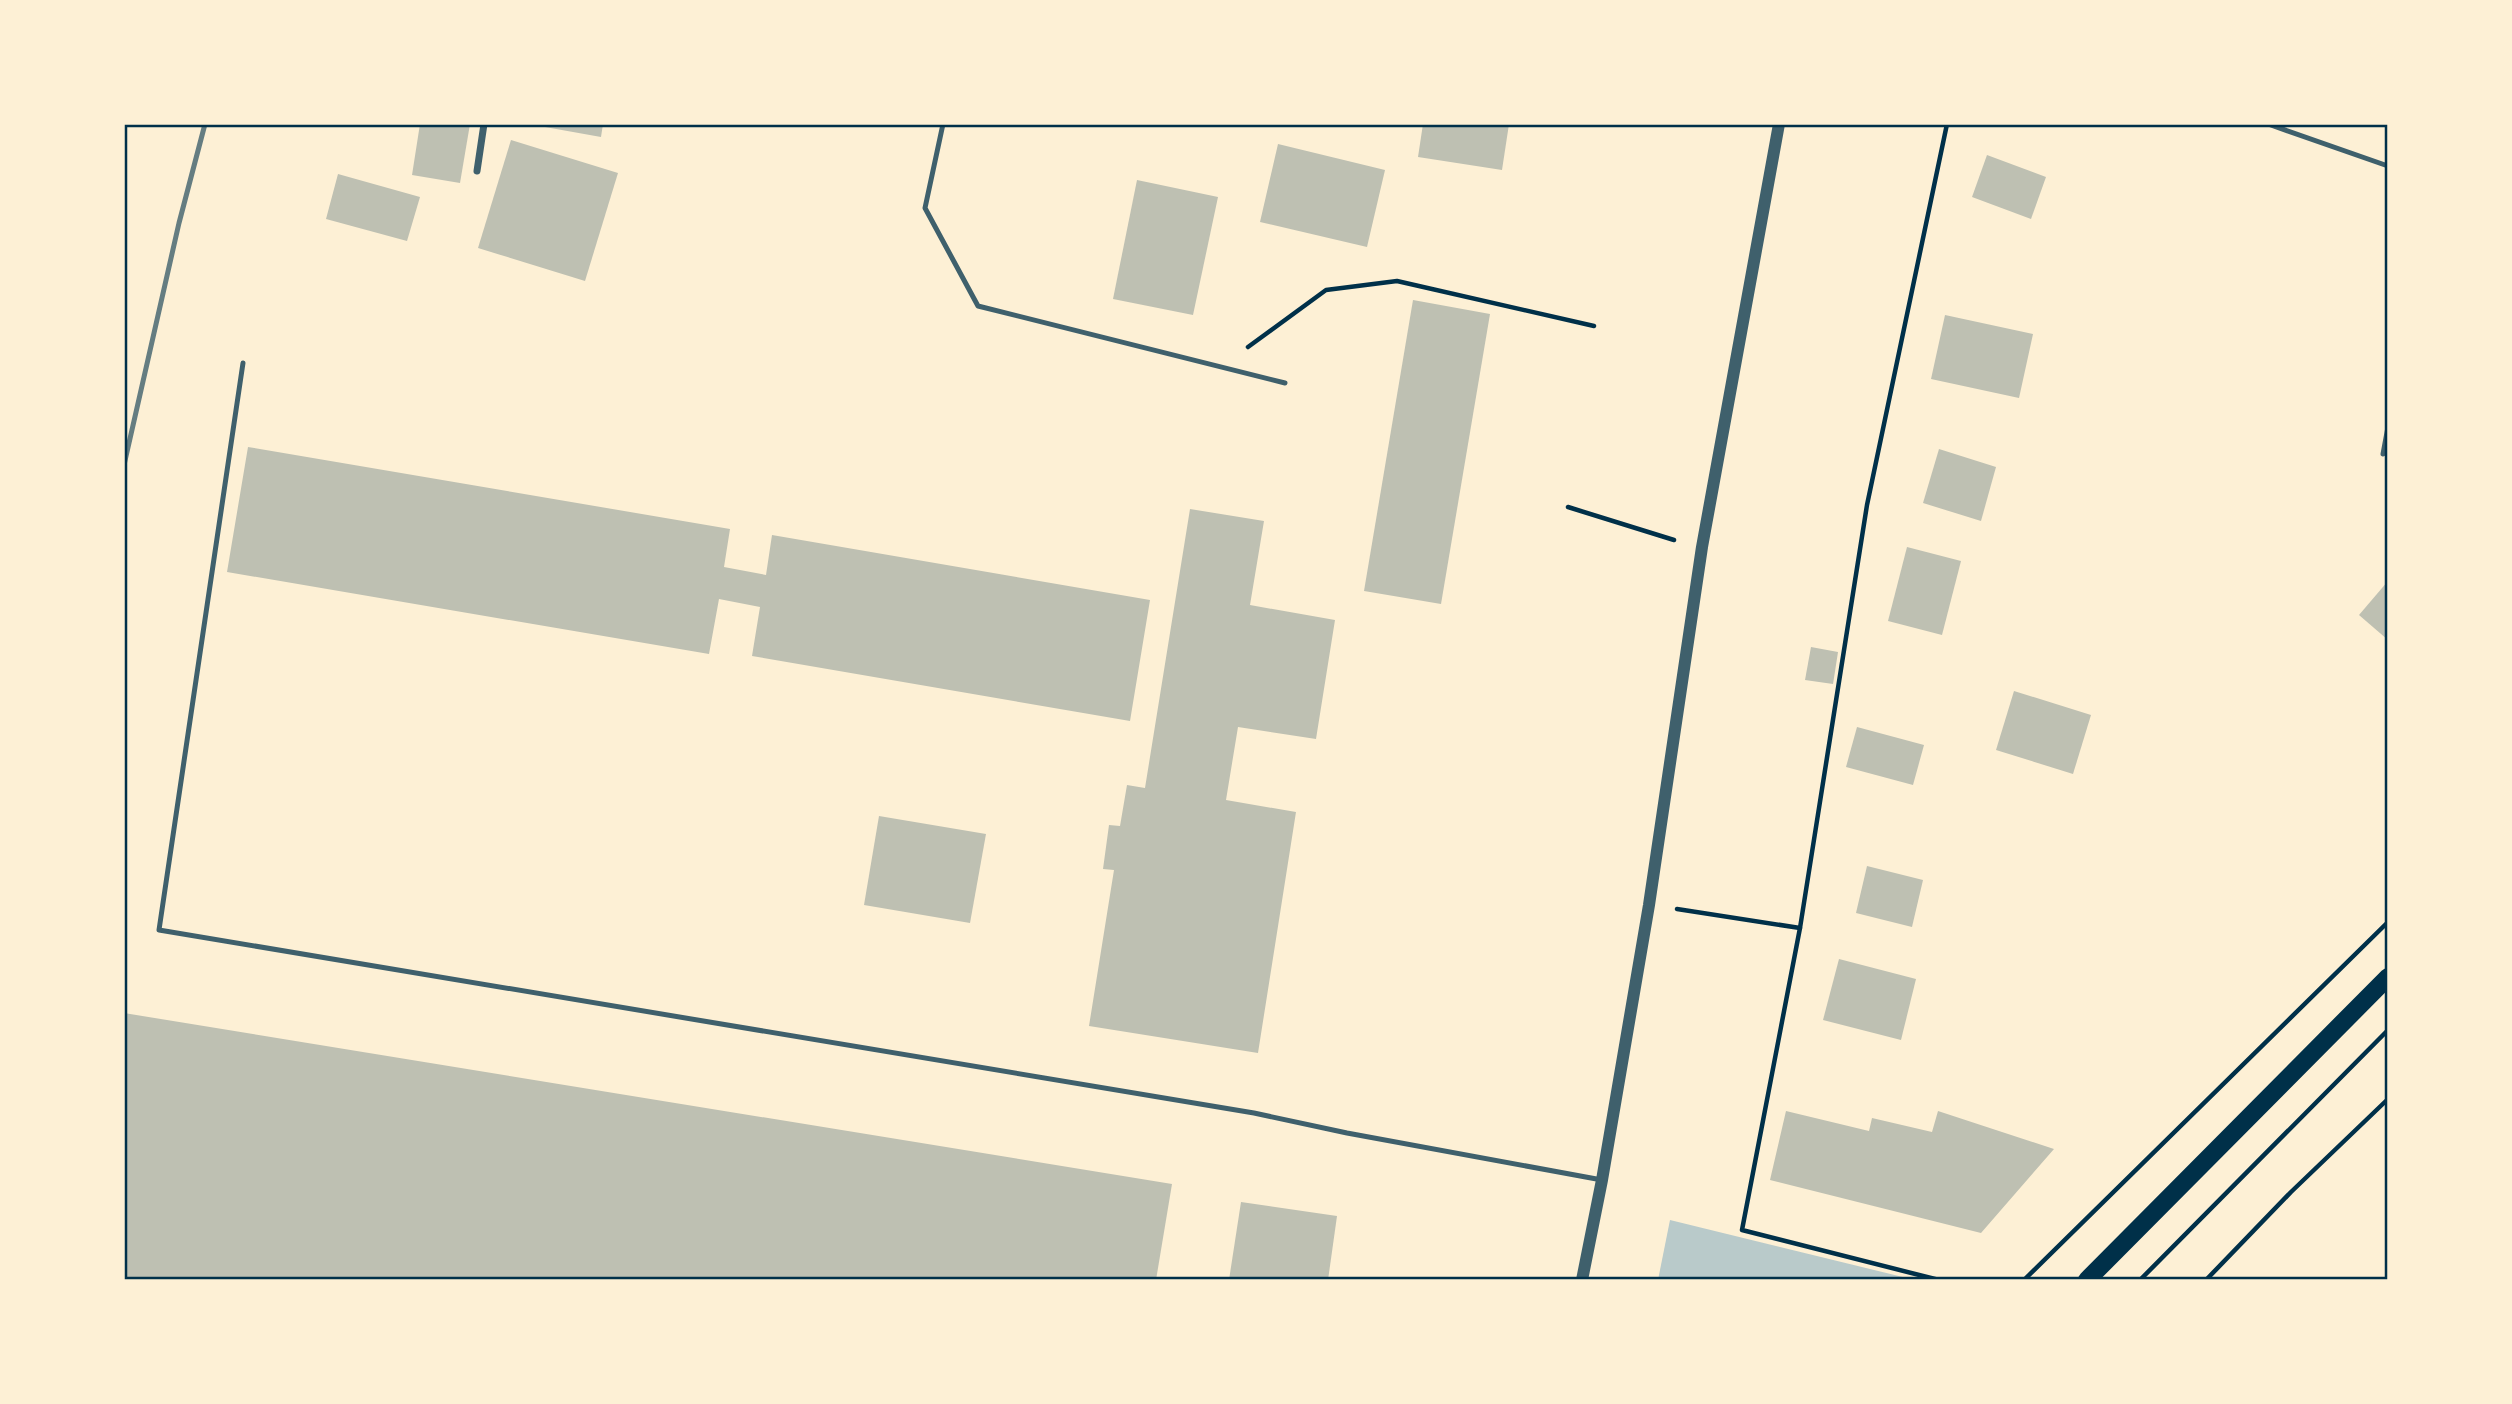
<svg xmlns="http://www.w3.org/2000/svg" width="2512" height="1404" font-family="'Fira Sans',sans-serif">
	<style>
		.green { fill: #b9caca }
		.building { fill: #bec0b2 }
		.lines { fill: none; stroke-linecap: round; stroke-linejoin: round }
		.path { stroke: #003049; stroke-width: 4.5 }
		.service { stroke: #3f606c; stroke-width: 5 }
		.minor { stroke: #3f606c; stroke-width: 7 }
		.tertiary { stroke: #3f606c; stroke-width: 12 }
		.primary { stroke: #003049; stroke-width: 18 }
		.rail { stroke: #657d81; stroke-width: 5 }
		.neatline { fill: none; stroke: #003049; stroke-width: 2.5 }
	</style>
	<rect width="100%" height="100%" fill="#fdf0d5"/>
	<path class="green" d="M1670,1220L1915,1280H1658Z"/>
	<g class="building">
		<path d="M420,124H470L460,183L412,175Z"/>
		<path d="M546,124H603L601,137L545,127Z"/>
		<path d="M1423,124H1509L1502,170L1418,157Z"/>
		<path d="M511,140L618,173L585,281L478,248Z"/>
		<path d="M1278,144L1385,170L1367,247L1260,222Z"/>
		<path d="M1987,155L2046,177L2031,219L1972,197Z"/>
		<path d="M338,174L420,197L407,241L326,219Z"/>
		<path d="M1137,180L1218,197L1193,315L1113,299Z"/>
		<path d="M1413,300L1490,314L1441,604L1364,591Z"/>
		<path d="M1945,315L2033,334L2019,398L1931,379Z"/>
		<path d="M248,447L730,529L724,567L766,575L772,535L1150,600L1130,721L752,656L760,607L719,599L709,654L227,572Z"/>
		<path d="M1939,449L1996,467L1981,521L1923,503Z"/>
		<path d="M1190,509L1264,521L1250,605L1335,620L1316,739L1238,727L1226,800L1296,812L1258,1053L1089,1026L1114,870L1103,869L1109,825L1120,826L1127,785L1145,788Z"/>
		<path d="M1907,547L1961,561L1942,635L1888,621Z"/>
		<path d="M2388,581V640L2359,615Z"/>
		<path d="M1811,647L1838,652L1833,684L1805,680Z"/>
		<path d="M2014,691L2091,715L2073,774L1996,750Z"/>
		<path d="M1857,727L1924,745L1913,785L1846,767Z"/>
		<path d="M879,816L986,834L970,923L864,905Z"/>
		<path d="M1867,866L1923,880L1912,927L1856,913Z"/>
		<path d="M1839,959L1916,979L1901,1040L1823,1020Z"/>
		<path d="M124,1013L1172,1184L1156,1280H124Z"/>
		<path d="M1786,1111L1869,1131L1872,1118L1932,1132L1938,1111L2054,1149L1981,1233L1770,1180Z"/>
		<path d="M1241,1202L1337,1216L1328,1280H1229Z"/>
	</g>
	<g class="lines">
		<g class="path">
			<path d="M1248,347L1326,290L1397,281L1594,326"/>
			<path d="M1568,507L1674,540"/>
			<path d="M1677,909L1800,928"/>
			<path d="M1939,1280L1742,1230L1800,928L1867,505L1947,124"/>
			<path d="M2024,1280L2388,922"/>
			<path d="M2140,1280L2388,1030"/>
			<path d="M2206,1280L2291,1192L2388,1099"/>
		</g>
		<g class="service">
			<path d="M943,124L925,208L978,306L1285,383"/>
			<path d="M2268,124L2388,166"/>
			<path d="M243,363L159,930L1254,1113L1347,1133L1602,1180"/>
			<path d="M2383,454L2388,427"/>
		</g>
		<path class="minor" d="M477,171L484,124"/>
		<path class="tertiary" d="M1582,1280L1602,1180L1649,905L1702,547L1779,124"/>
		<path class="primary" d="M2087,1280L2388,977"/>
		<path class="rail" d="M124,465L179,223L205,124"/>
	</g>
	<rect width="2512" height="1404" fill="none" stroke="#fdf0d5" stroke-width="252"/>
	<rect x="126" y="126" width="2260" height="1152" class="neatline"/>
</svg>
